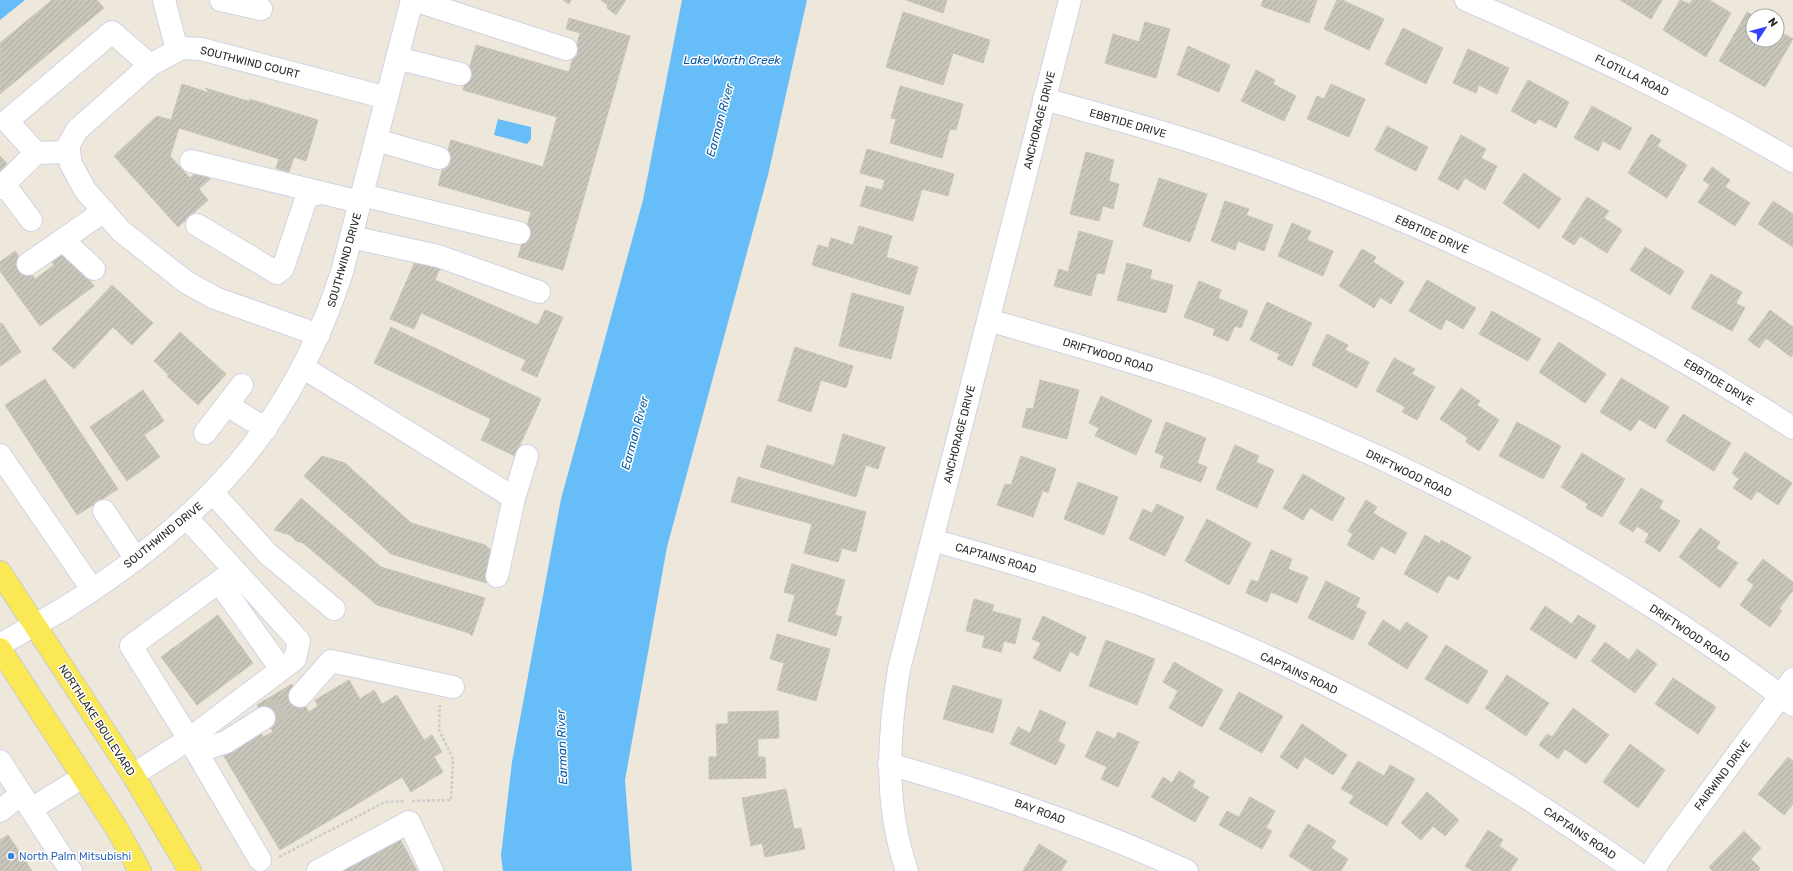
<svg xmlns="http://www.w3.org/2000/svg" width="1793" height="871" font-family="Rubik,sans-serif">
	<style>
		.water { fill: #67bdf7 }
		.building { fill: url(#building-hatch); stroke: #c9c5b5 }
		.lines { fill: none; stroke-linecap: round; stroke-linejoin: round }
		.minor-tunnel { stroke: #c6c2b8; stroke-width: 22; stroke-dasharray: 22 11; stroke-linecap: butt }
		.minor-casing { stroke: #d1d2e4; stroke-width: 24 }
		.major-casing { stroke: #ccc; stroke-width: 24 }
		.path { stroke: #ccc; stroke-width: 2.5; stroke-dasharray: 3 2; stroke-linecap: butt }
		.minor { stroke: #fff; stroke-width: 22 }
		.major { stroke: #fae954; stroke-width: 22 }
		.shop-dot { fill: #3f7fe0; stroke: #fff; stroke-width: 1.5 }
		.labels { text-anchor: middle; stroke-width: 3; stroke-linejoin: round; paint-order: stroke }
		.street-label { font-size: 11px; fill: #2a2a2a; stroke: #fff }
		.shop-label { font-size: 11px; fill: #366cbe; stroke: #fff; text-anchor: start }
		.water-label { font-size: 12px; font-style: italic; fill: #0458a5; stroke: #fff }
	</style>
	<defs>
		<pattern id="building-hatch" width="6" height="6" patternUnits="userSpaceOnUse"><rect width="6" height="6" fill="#c8c6ba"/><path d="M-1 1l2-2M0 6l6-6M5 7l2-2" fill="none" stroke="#acaaa0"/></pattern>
	</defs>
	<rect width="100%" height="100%" fill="#ede8db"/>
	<g class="water">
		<path d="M0,0H25L0,20Z"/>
		<path d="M682,0H807L768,175L667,547L625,780L632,871H503L501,855L512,762L561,499L643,200Z"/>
		<path d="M498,119L531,127V139L527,144L494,135Z"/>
	</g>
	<g class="building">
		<path d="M52,0H97L104,8L0,94V43Z"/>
		<path d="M563,0H571L569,4Z"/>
		<path d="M601,0H626L616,15L607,8L608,5Z"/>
		<path d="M906,0H947L943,13Z"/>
		<path d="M1263,0H1317L1309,23L1261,6Z"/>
		<path d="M1337,0H1342L1384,19L1369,50L1324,29Z"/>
		<path d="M1620,0H1662L1651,19Z"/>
		<path d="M1680,0L1690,4L1692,0H1709L1731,13L1706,57L1663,30Z"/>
		<path d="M903,12L990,40L983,63L953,53L943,85L886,67Z"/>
		<path d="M1747,12L1754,16L1753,40H1777V30L1793,39L1765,87L1719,61Z"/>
		<path d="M569,18L630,36L563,270L518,257L531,212L438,185L451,140L543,167L557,117L463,90L476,45L569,72L580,33L566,29Z"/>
		<path d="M1145,22L1170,29L1156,78L1105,63L1113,34L1139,42Z"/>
		<path d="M1403,28L1443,48L1426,84L1385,64Z"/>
		<path d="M1188,46L1230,65L1219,92L1177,75Z"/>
		<path d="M1468,49L1509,68L1497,94L1479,85L1476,93L1453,83Z"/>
		<path d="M1256,70L1275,80L1273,84L1296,96L1284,121L1241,101Z"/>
		<path d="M1528,80L1569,102L1556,128L1539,119L1535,124L1511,111Z"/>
		<path d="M182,84L210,93L205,88L251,102L249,99L318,120L306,161L294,157L289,172L276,168L279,159L179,128L170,156L190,178L200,169L210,179L199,189L208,200L178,227L114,156L157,116L171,120Z"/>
		<path d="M1331,84L1365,99L1349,137L1307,119L1317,96L1324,99Z"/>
		<path d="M900,86L963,104L956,130L950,129L942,158L890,143L896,119L891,118Z"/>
		<path d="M1592,106L1632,128L1620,150L1603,141L1598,151L1574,138Z"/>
		<path d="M1387,126L1428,147L1416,171L1375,150Z"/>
		<path d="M1651,134L1661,140L1657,146L1687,165L1667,198L1628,173Z"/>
		<path d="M1461,135L1486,149L1481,158L1497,166L1485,190L1465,178L1458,190L1438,179Z"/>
		<path d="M867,149L954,174L948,196L922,189L913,221L860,206L866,186L882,190L885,180L860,173Z"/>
		<path d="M1086,152L1114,160L1109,181L1119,184L1113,209L1103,206L1099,221L1070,214Z"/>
		<path d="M0,156L10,167L0,176Z"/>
		<path d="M1712,167L1730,180L1725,187L1750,203L1735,226L1698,202L1710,185L1703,180Z"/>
		<path d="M1524,173L1561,199L1539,229L1503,203Z"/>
		<path d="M1159,178L1207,194L1190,242L1143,226Z"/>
		<path d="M1587,197L1609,211L1604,218L1622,230L1607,253L1580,236L1574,245L1562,237Z"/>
		<path d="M1225,201L1249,209L1246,215L1273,225L1264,251L1238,241L1235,250L1211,241Z"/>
		<path d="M1773,201L1793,214V247L1758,224Z"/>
		<path d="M1292,223L1311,231L1307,240L1333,251L1323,276L1278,256Z"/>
		<path d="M859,226L892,236L886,257L918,267L910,295L812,265L818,245L828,248L831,238L853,245Z"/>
		<path d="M1079,231L1113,241L1104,274L1097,273L1091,296L1054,286L1059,269L1068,272Z"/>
		<path d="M64,246L94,286L40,326L0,271V262L15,251L35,279L54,265L48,257Z"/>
		<path d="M1645,247L1684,271L1670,295L1630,270Z"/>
		<path d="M1362,249L1376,257L1373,262L1404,282L1391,304L1380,297L1374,308L1339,286Z"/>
		<path d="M417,257L440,268L435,280L538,325L545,310L563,317L537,377L521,370L526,360L421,313L414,329L390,319Z"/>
		<path d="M1127,263L1152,270L1150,279L1173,285L1166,313L1117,300Z"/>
		<path d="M1711,274L1742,292L1736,303L1745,308L1732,331L1691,308Z"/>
		<path d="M1427,280L1476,308L1463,329L1446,319L1441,330L1409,311Z"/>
		<path d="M1199,281L1221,290L1218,298L1248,311L1241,328L1235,326L1228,341L1213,335L1215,329L1184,317Z"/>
		<path d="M112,285L153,323L132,345L113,327L74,369L52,349Z"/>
		<path d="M852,293L904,307L891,359L839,346Z"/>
		<path d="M1267,302L1312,323L1292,366L1277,359L1280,354L1250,340Z"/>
		<path d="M1770,310L1793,327V354L1791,357L1766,338L1759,348L1748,340Z"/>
		<path d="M1492,311L1541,339L1528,361L1479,334Z"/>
		<path d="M2,323L21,352L0,366V324Z"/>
		<path d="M391,327L541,399L515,456L481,440L491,419L374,363Z"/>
		<path d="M180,332L226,374L198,405L167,376L169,375L154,361Z"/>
		<path d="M1327,334L1348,345L1345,350L1369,362L1357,388L1312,365Z"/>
		<path d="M1559,342L1606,374L1585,403L1539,372Z"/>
		<path d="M795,347L853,366L846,388L821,380L811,412L778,401Z"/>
		<path d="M1394,358L1415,369L1412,374L1435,387L1417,420L1402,412L1405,407L1376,391Z"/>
		<path d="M1621,378L1669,407L1655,429L1639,419L1631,431L1600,412Z"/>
		<path d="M45,379L118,489L77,515L5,405Z"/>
		<path d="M1040,380L1079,390L1067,439L1022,427L1027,408L1033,409Z"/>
		<path d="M1461,388L1480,401L1477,405L1499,420L1479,451L1466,442L1468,438L1440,419Z"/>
		<path d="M143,390L164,421L144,435L160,457L127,481L90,427Z"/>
		<path d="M1101,396L1152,420L1136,455L1095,436L1099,428L1089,423Z"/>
		<path d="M1683,414L1731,443L1714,471L1666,441Z"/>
		<path d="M1166,422L1206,438L1197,463L1207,467L1201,482L1160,467L1164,456L1155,452Z"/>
		<path d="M1517,422L1561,446L1543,479L1499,456Z"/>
		<path d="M843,434L885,447L878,469L866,465L856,497L760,467L767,445L834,466Z"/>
		<path d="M1235,445L1259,456L1256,462L1274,470L1257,508L1216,489Z"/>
		<path d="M1745,452L1792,483L1778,505L1757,491L1751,500L1733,488L1739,479L1732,473Z"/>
		<path d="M1582,453L1625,479L1602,517L1586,508L1588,504L1561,487Z"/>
		<path d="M322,456L345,463L411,523L485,545L495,554L486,583L391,554L304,476Z"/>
		<path d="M1021,456L1056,469L1048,493L1043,490L1033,517L997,505L1005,484L1011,485Z"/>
		<path d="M1303,474L1345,498L1332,521L1310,508L1303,520L1283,508Z"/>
		<path d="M738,477L866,512L856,552L842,548L838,562L804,553L812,524L731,502Z"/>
		<path d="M1078,482L1118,497L1104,535L1064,519Z"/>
		<path d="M1641,488L1663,501L1659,508L1680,521L1660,552L1645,542L1649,534L1637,526L1633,532L1619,523Z"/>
		<path d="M301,498L381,567L485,598L472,636L469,633L377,605L303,543L296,541L290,535L274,530Z"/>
		<path d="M1366,500L1377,507L1373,513L1407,533L1395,554L1381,546L1373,560L1347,545L1353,534L1348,531Z"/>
		<path d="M1157,504L1184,517L1165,556L1129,539L1143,509L1152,513Z"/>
		<path d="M1207,519L1251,543L1229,585L1185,561Z"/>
		<path d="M1700,528L1720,542L1716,548L1738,563L1720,588L1679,557Z"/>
		<path d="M1425,535L1440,544L1441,540L1471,557L1458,580L1448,575L1438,593L1404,574Z"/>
		<path d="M1271,550L1292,559L1288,569L1308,577L1297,603L1271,592L1267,602L1246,593L1251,580L1258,582Z"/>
		<path d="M1763,559L1793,582V590L1779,609L1782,611L1770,627L1740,605L1754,585L1747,580Z"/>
		<path d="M792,564L845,580L835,615L842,617L836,636L788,621L795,595L784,592Z"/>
		<path d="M1326,581L1360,598L1356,607L1366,612L1353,640L1308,618Z"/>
		<path d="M974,599L994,605L992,611L1021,619L1015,644L1004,641L1001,652L982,647L985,636L966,631Z"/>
		<path d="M1545,606L1572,624L1578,615L1596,626L1576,659L1530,629Z"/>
		<path d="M218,615L253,663L197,705L161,657Z"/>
		<path d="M1043,616L1086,637L1078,656L1070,651L1060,672L1033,658L1041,643L1032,639Z"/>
		<path d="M1383,620L1400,631L1406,622L1428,636L1407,669L1368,644Z"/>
		<path d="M777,634L830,649L816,701L777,690L784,663L770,659Z"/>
		<path d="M1106,640L1155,659L1137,705L1089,686Z"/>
		<path d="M1605,642L1629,660L1637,649L1657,664L1635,693L1591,661Z"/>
		<path d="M1446,645L1488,671L1468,704L1425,679Z"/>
		<path d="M1174,662L1223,690L1202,727L1169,708L1178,691L1163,682Z"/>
		<path d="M1507,675L1549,703L1526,736L1485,708Z"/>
		<path d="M1673,678L1716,707L1698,734L1655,704Z"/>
		<path d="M349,680L360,699L374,690L382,704L397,695L424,740L432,735L442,752L434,757L443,772L411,792L402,777L280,850L222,753L260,731L263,737L273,732L257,705L292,684L309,712L318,706L315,700Z"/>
		<path d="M953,685L1002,700L993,733L943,719Z"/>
		<path d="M1239,692L1283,716L1262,753L1219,729Z"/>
		<path d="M1573,708L1609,735L1586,764L1565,749L1558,759L1539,745L1547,734L1552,737Z"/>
		<path d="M1040,710L1066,722L1058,741L1065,745L1056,765L1010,744L1018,727L1030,733Z"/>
		<path d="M778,711L779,738L758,739V757H765L766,778L709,779V757H717L716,724H728V712Z"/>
		<path d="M1302,724L1347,755L1333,775L1305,757L1297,769L1280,757Z"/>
		<path d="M1097,731L1115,739L1118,732L1139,742L1118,787L1101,779L1107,767L1085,757Z"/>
		<path d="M1630,744L1665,770L1638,808L1603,782Z"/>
		<path d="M1788,757L1793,761V804L1784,815L1758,794Z"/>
		<path d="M1358,761L1384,776L1390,765L1415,779L1387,826L1349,803L1354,796L1341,789Z"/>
		<path d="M1179,771L1195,781L1192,787L1209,797L1195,822L1151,797L1163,777L1172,783Z"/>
		<path d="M786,789L794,829L801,828L805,849L765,857L762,843L751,846L742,798Z"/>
		<path d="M1427,792L1459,820L1445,836L1433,826L1421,840L1401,823Z"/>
		<path d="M1250,797L1275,811L1266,828L1272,831L1262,849L1219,825L1227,811L1239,817Z"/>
		<path d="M1308,824L1336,841L1331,848L1348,859L1341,871H1313L1289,856Z"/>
		<path d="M1488,830L1503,840L1499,846L1518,859L1510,871H1473L1465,866Z"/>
		<path d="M1744,831L1761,848L1751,859L1760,868L1758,871H1713L1709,867Z"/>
		<path d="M8,835L32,871H0V840Z"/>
		<path d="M398,835L417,871H330Z"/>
		<path d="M1039,844L1067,861L1061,871H1023Z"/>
	</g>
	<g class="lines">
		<path class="minor-tunnel" d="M264,718L300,696"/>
		<defs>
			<g id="minor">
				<path d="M164,0L177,50"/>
				<path d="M221,0L261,9"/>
				<path d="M414,0L566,49"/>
				<path d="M1466,0C1578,48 1688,99 1793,161"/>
				<path d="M397,58L460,74"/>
				<path d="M1044,99C1105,116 1167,132 1226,153C1426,221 1616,314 1793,428"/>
				<path d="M376,140L439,158"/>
				<path d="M69,152L36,153L7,121L112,32L150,65"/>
				<path d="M191,161L360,202"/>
				<path d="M4,184L31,220"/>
				<path d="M0,188L36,153"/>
				<path d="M362,195L519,233"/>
				<path d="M197,225L277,273L283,268L307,196L322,193"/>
				<path d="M351,237L438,256L539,292"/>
				<path d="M63,240L94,269"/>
				<path d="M28,264L104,211"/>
				<path d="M988,320C1062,341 1136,362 1208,387C1415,462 1618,572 1793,705"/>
				<path d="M319,335L215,298L186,282L121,231L85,190L71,164L68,146L77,130L150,65L182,48L201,49L387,98"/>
				<path d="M304,368L514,498L497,576"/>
				<path d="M227,405L266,429"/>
				<path d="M205,433L242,385"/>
				<path d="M0,455L92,589"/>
				<path d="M213,493L268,554L334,609"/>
				<path d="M514,498L527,456"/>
				<path d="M104,511L136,559"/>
				<path d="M932,540C1003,560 1073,580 1142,605C1318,670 1483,762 1635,871"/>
				<path d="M234,571L131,646L189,739L260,860"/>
				<path d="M219,582L281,669"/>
				<path d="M0,645C21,632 43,621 63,609C202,522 291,429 342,272L412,0"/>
				<path d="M300,696L331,661L453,687"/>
				<path d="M189,739L208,748L226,742L264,718"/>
				<path d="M0,761L71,871"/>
				<path d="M889,764C991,793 1091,827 1187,871"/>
				<path d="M133,775L189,739L295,659L299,641L187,518"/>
				<path d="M31,809L83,777"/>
				<path d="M0,811L21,794"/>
				<path d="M318,871L409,822L432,871"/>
				<path d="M907,871C884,805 888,736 899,669L1070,0"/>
				<path d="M1653,871L1661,858L1793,679"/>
			</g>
			<g id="major">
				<path d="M0,572L133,775L190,871"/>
				<path d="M0,649L117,829L140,871"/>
			</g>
		</defs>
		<use href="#minor" class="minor-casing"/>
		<use href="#major" class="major-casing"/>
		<g class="path">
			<path d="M412,801L451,800L453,759L439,730L440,705"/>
			<path d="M279,857L385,802L405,801"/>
		</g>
		<use href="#minor" class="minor"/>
		<use href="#major" class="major"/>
	</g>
	<circle class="shop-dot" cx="11" cy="856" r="4"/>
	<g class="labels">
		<g class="street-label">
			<text transform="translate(250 62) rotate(14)" y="4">SOUTHWIND COURT</text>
			<text transform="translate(1632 75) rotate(26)" y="4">FLOTILLA ROAD</text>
			<text transform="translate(1039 120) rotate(-76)" y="4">ANCHORAGE DRIVE</text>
			<text transform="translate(1128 123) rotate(16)" y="4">EBBTIDE DRIVE</text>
			<text transform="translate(1432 234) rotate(24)" y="4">EBBTIDE DRIVE</text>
			<text transform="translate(344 260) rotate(-74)" y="4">SOUTHWIND DRIVE</text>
			<text transform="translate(1108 355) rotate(17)" y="4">DRIFTWOOD ROAD</text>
			<text transform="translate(1719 382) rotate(31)" y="4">EBBTIDE DRIVE</text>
			<text transform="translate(959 434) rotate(-76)" y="4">ANCHORAGE DRIVE</text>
			<text transform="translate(1409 473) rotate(26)" y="4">DRIFTWOOD ROAD</text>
			<text transform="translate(163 535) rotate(-39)" y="4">SOUTHWIND DRIVE</text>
			<text transform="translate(996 558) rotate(16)" y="4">CAPTAINS ROAD</text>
			<text transform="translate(1690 633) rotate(34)" y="4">DRIFTWOOD ROAD</text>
			<text transform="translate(1299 673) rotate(25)" y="4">CAPTAINS ROAD</text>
			<text transform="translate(97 720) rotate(57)" y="4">NORTHLAKE BOULEVARD</text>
			<text transform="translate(1722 775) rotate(-53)" y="4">FAIRWIND DRIVE</text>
			<text transform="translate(1040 811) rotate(20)" y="4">BAY ROAD</text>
			<text transform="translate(1580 833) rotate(34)" y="4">CAPTAINS ROAD</text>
		</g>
		<g class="shop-label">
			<text x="19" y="860">North Palm Mitsubishi</text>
		</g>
		<g class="water-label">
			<text x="732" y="64">Lake Worth Creek</text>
			<text transform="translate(720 120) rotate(-75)" y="4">Earman River</text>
			<text transform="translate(635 433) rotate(-75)" y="4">Earman River</text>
			<text transform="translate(562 747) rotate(-92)" y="4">Earman River</text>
		</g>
	</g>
	<g transform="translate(1765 28) rotate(54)"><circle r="19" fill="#ffffff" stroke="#aaaaaa"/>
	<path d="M0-3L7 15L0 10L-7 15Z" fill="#3742ff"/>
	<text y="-6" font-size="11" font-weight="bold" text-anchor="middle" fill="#2a2a2a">N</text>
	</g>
</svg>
